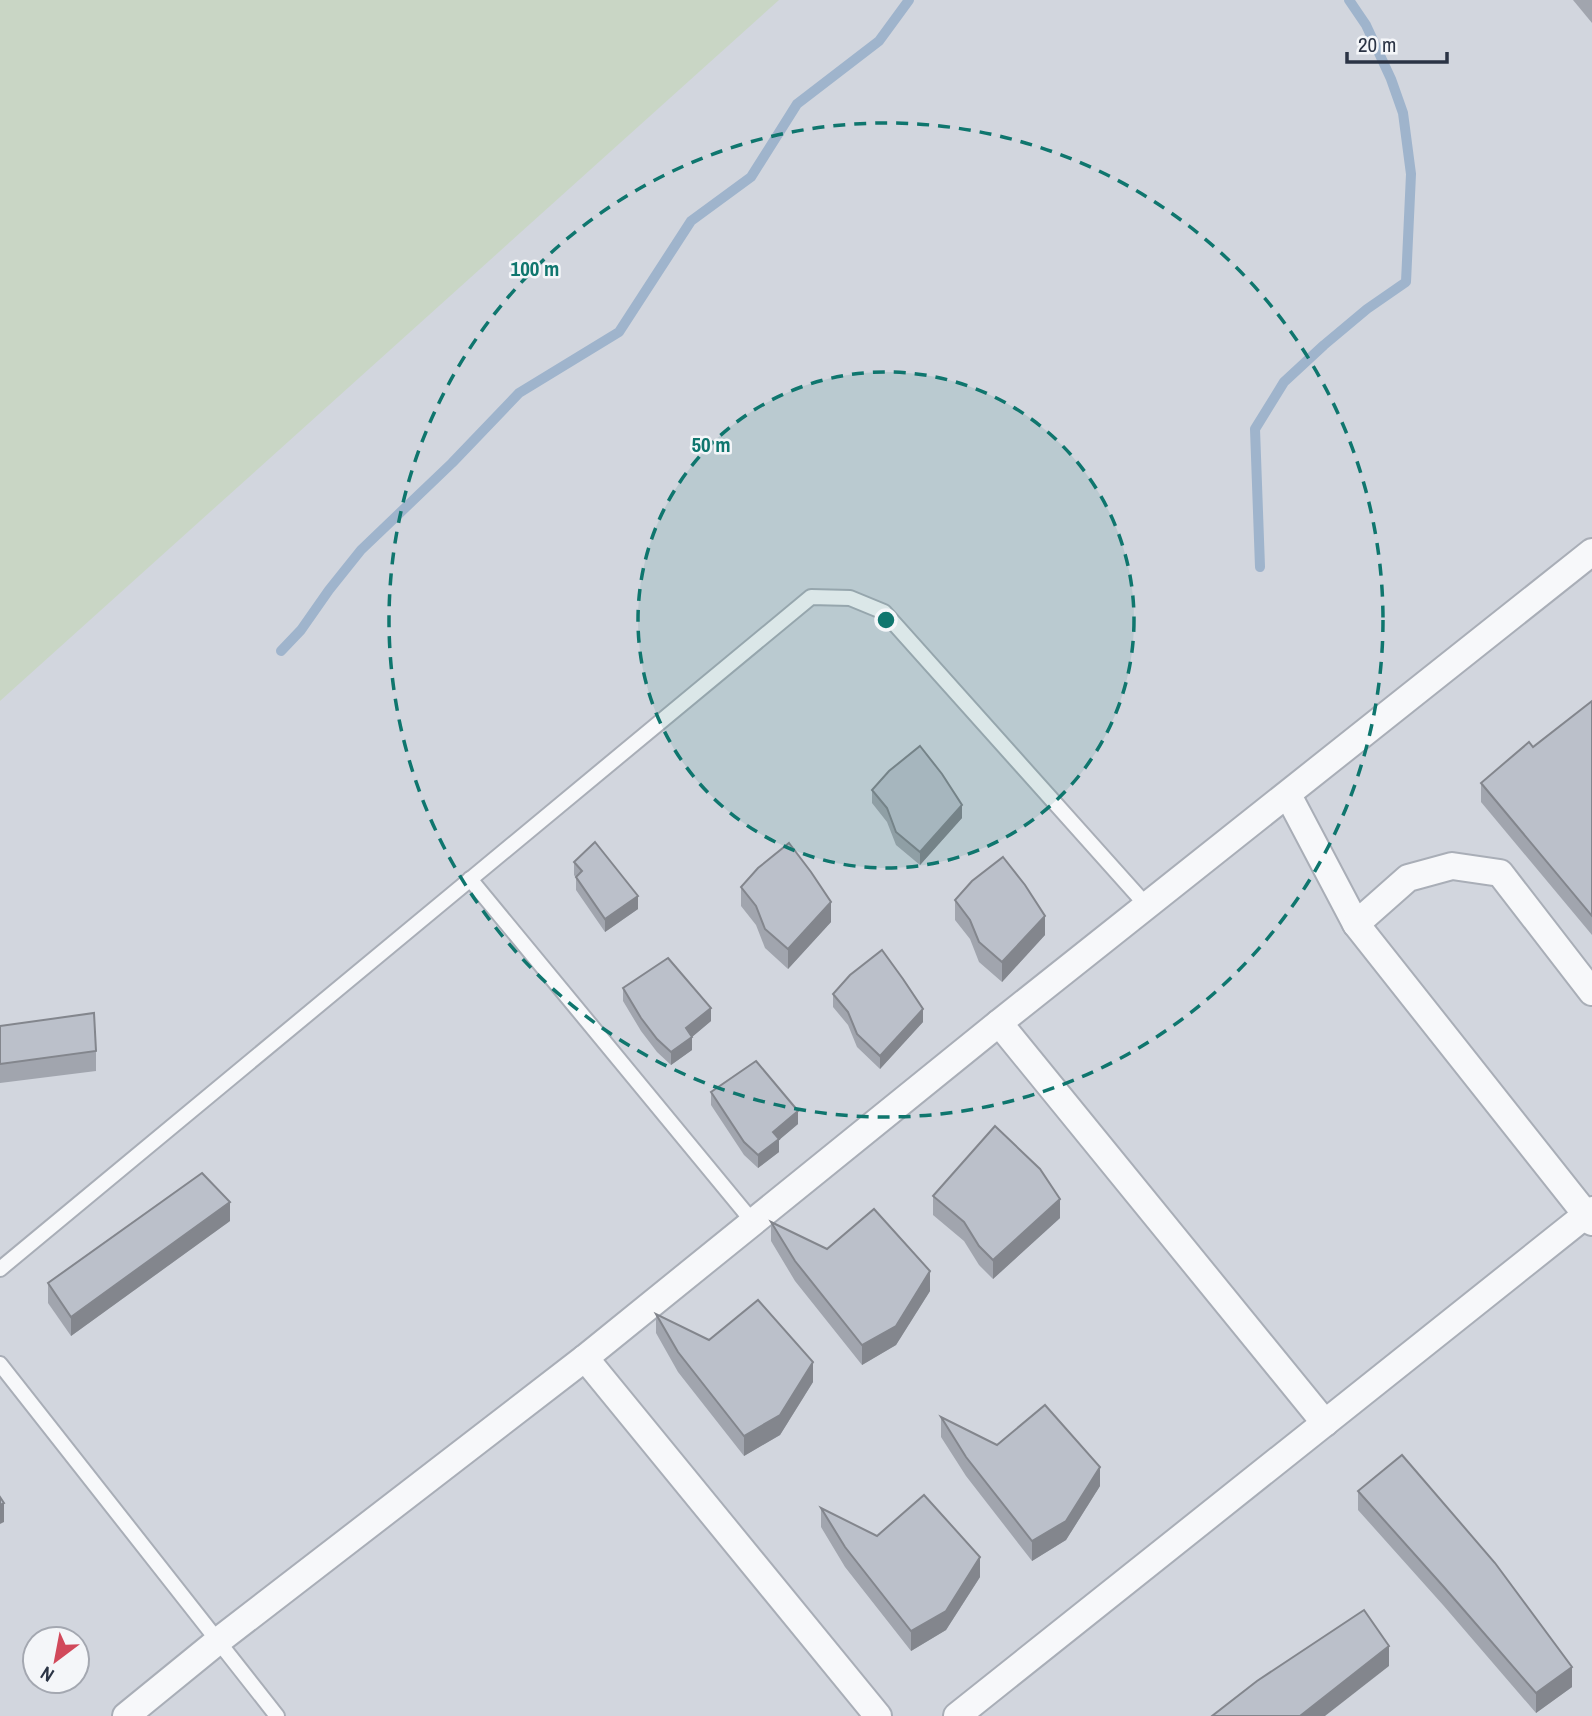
<svg xmlns="http://www.w3.org/2000/svg" width="1592" height="1716" font-family="'Archivo Narrow',sans-serif">
	<style>
		.built { fill: #d2d6de; fill-rule: evenodd }
		.park { fill: #c9d6c5 }
		.lines { fill: none; stroke-linecap: round; stroke-linejoin: round }
		.stream { stroke: #9fb4cc; stroke-width: 10 }
		.service-casing { stroke: #a9aeb7; stroke-width: 18 }
		.minor-casing { stroke: #a9aeb7; stroke-width: 30 }
		.service { stroke: #f7f8fa; stroke-width: 14 }
		.minor { stroke: #f7f8fa; stroke-width: 26 }
		.wall { fill: #a1a5ae }
		.shaded-wall { fill: #83868d }
		.building { fill: #bbc0ca; stroke: #83868d; stroke-width: 2 }
		.ring { fill: none; stroke: #0f766e; stroke-width: 3.5; stroke-dasharray: 12 9 }
		.centre { fill: #0f766e; stroke: #f4f6f9; stroke-width: 3.5 }
		.ring-label { font-size: 21px; text-anchor: middle; font-weight: bold; fill: #0f766e; stroke: #f4f6f9; stroke-width: 5; stroke-linejoin: round; paint-order: stroke }
	</style>
	<rect width="100%" height="100%" fill="#e4e7ec"/>
	<path class="built" d="M0,0H1592V1716H0ZM35,1639H77V1681H35Z"/>
	<path class="park" d="M0,0H779L0,701Z"/>
	<g class="lines">
		<g class="stream">
			<path d="M1260,567L1255,429L1284,382L1324,345L1367,309L1406,282L1411,174L1403,113L1391,79L1366,25L1349,0"/>
			<path d="M281,651L301,630L329,590L361,550L452,463L519,393L619,332L691,221L751,177L797,104L879,41L909,0"/>
		</g>
		<defs>
			<g id="service">
				<path d="M470,879L753,1222"/>
				<path d="M0,1269L811,597L850,598L884,612L1147,906"/>
				<path d="M0,1364L277,1716"/>
			</g>
			<g id="minor">
				<path d="M1288,795L1356,924L1408,878L1452,866L1500,873L1592,992"/>
				<path d="M1356,924L1592,1222"/>
				<path d="M999,1023L1325,1423"/>
				<path d="M585,1358L878,1716"/>
				<path d="M126,1716L218,1641L585,1358L999,1023L1592,552"/>
				<path d="M957,1716L1592,1210"/>
			</g>
		</defs>
		<use href="#service" class="service-casing"/>
		<use href="#minor" class="minor-casing"/>
		<use href="#service" class="service"/>
		<use href="#minor" class="minor"/>
	</g>
	<g class="wall">
		<path d="M1573,0H1592V23Z"/>
		<path d="M1592,701V935L1481,802V783L1533,747Z"/>
		<path d="M872,790L962,818L920,865L896,845L887,822L872,803Z"/>
		<path d="M574,862L638,909L605,932L576,890V878L574,875Z"/>
		<path d="M741,887L831,922L788,969L765,948L756,925L741,906Z"/>
		<path d="M955,900L1045,935L1002,982L979,962L970,939L955,920Z"/>
		<path d="M623,988L711,1021L692,1037V1050L671,1065L657,1052L641,1031L623,1001Z"/>
		<path d="M833,994L923,1022L880,1069L857,1047L848,1025L833,1007Z"/>
		<path d="M0,1026L96,1051V1071L0,1083Z"/>
		<path d="M711,1092L798,1124L779,1140V1152L758,1168L744,1155L711,1105Z"/>
		<path d="M933,1196L1060,1218L993,1279L979,1265L964,1241L933,1215Z"/>
		<path d="M230,1221L71,1336L48,1303V1283Z"/>
		<path d="M771,1222L827,1249L930,1291L896,1345L862,1365L795,1281L771,1241Z"/>
		<path d="M656,1314L709,1340L813,1382L780,1435L744,1456L678,1372L656,1333Z"/>
		<path d="M941,1417L997,1445L1100,1486L1066,1540L1032,1561L966,1476L941,1437Z"/>
		<path d="M1358,1491L1572,1687L1536,1713L1443,1605L1358,1510Z"/>
		<path d="M821,1508L877,1536L980,1577L946,1630L911,1651L845,1567L821,1527Z"/>
	</g>
	<g class="shaded-wall">
		<path d="M962,805V818L920,865V852Z"/>
		<path d="M638,896V909L605,932V919Z"/>
		<path d="M831,902V922L788,969V949Z"/>
		<path d="M1045,916V935L1002,982V962Z"/>
		<path d="M711,1008V1021L692,1037V1050L671,1065V1052L686,1028Z"/>
		<path d="M923,1009V1022L880,1069V1056Z"/>
		<path d="M798,1111V1124L779,1140V1152L758,1168V1155L773,1132Z"/>
		<path d="M1060,1199V1218L993,1279V1260Z"/>
		<path d="M230,1202V1221L71,1336V1317Z"/>
		<path d="M930,1271V1291L896,1345L862,1365V1345Z"/>
		<path d="M813,1362V1382L780,1435L744,1456V1436Z"/>
		<path d="M1100,1467V1486L1066,1540L1032,1561V1541Z"/>
		<path d="M4,1503V1522L0,1524V1505Z"/>
		<path d="M980,1557V1577L946,1630L911,1651V1631Z"/>
		<path d="M1389,1646V1666L1325,1716H1300Z"/>
		<path d="M1572,1667V1687L1536,1713V1693Z"/>
	</g>
	<g class="building">
		<path d="M1592,701V916L1481,783L1529,742L1533,747Z"/>
		<path d="M920,746L942,774L962,805L920,852L896,832L887,808L872,790L889,771Z"/>
		<path d="M595,842L638,896L605,919L576,877L582,871L574,862Z"/>
		<path d="M789,843L811,872L831,902L788,949L765,929L756,906L741,887L758,868Z"/>
		<path d="M1003,857L1025,885L1045,916L1002,962L979,942L970,920L955,900L972,881Z"/>
		<path d="M882,950L903,979L923,1009L880,1056L857,1034L848,1012L833,994L850,975Z"/>
		<path d="M668,958L711,1008L686,1028L692,1037L671,1052L657,1039L641,1018L623,988Z"/>
		<path d="M94,1013L96,1051L0,1064V1026Z"/>
		<path d="M756,1061L798,1111L773,1132L779,1139L758,1155L744,1142L711,1092Z"/>
		<path d="M995,1126L1040,1169L1060,1199L993,1260L979,1246L964,1222L933,1196Z"/>
		<path d="M202,1173L230,1202L71,1317L48,1283Z"/>
		<path d="M874,1209L930,1271L896,1326L862,1345L795,1261L771,1222L827,1249Z"/>
		<path d="M758,1300L813,1362L780,1415L744,1436L678,1352L656,1314L709,1340Z"/>
		<path d="M1045,1405L1100,1467L1066,1521L1032,1541L966,1457L941,1417L997,1445Z"/>
		<path d="M1402,1455L1495,1563L1572,1667L1536,1693L1443,1586L1358,1491Z"/>
		<path d="M924,1495L980,1557L946,1611L911,1631L845,1547L821,1508L877,1536Z"/>
		<path d="M0,1497L4,1503L0,1505Z"/>
		<path d="M1364,1610L1389,1646L1300,1716H1212L1257,1681Z"/>
	</g>
	<circle cx="886" cy="620" r="248" fill="#0f766e" fill-opacity=".12"/>
	<g class="ring">
		<circle cx="886" cy="620" r="248"/>
		<circle cx="886" cy="620" r="497"/>
	</g>
	<circle cx="886" cy="620" r="10" class="centre"/>
	<g class="ring-label">
		<text x="535" y="276">100 m</text>
		<text x="711" y="452">50 m</text>
	</g>
	<g transform="translate(56 1660) rotate(212)"><circle r="33" fill="#f4f6f9" stroke="#a4a8b1" stroke-width="2"/>
	<path d="M0-5L12 26L0 18L-12 26Z" fill="#d1495b"/>
	<text y="-10" font-size="19" font-weight="bold" text-anchor="middle" fill="#2b3445">N</text>
	</g>
	<path d="M1347 52v10h100v-10" fill="none" stroke="#2b3445" stroke-width="3.5"/>
	<text x="1358" y="52" font-size="21" fill="#2b3445" stroke="#f4f6f9" stroke-width="5" paint-order="stroke">20 m</text>
</svg>
